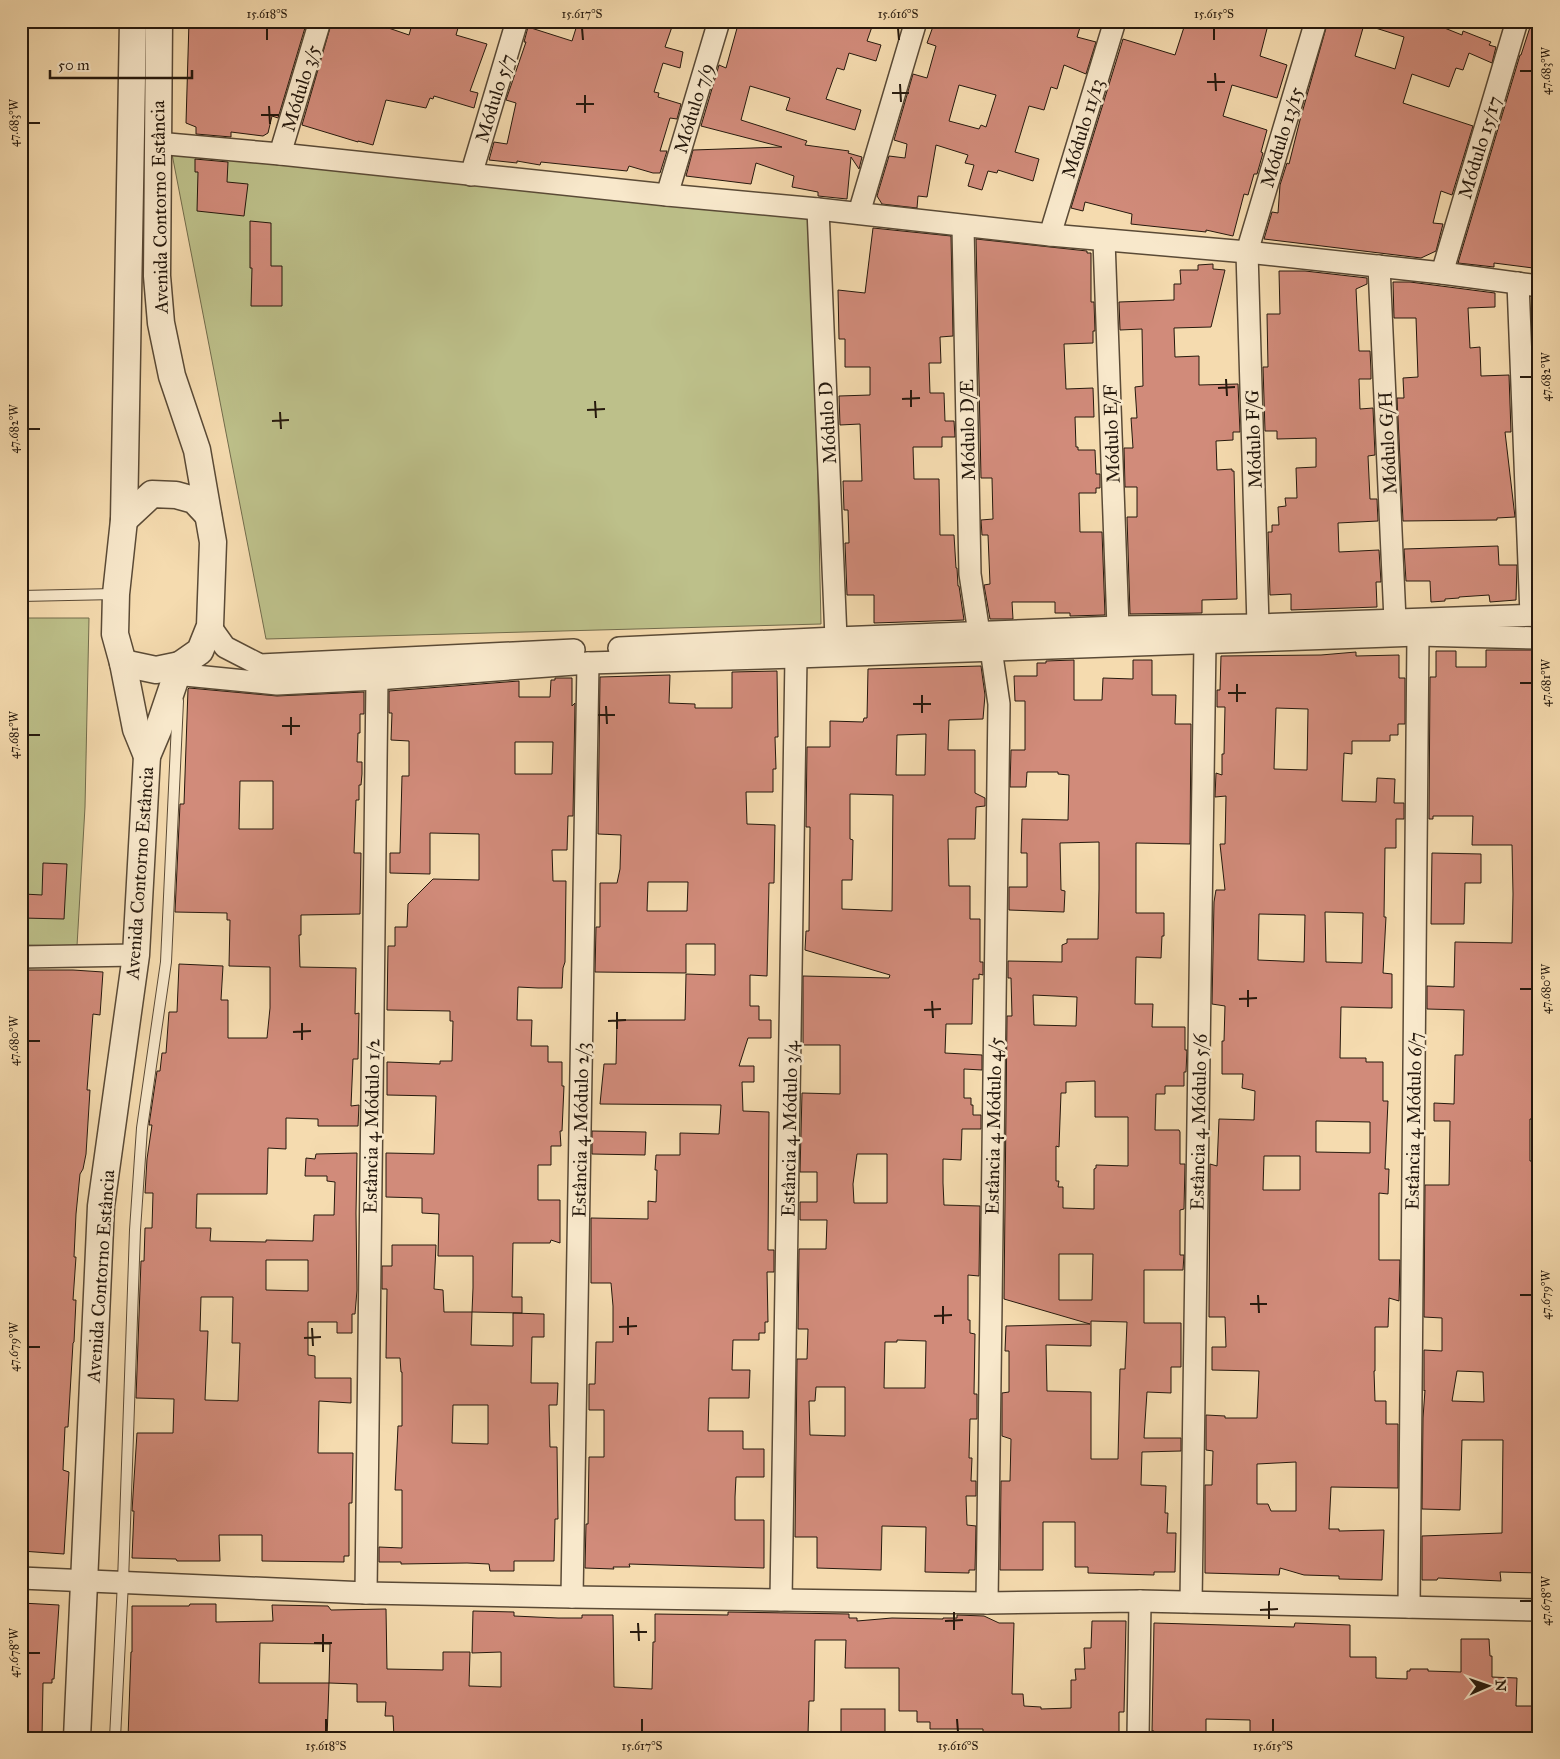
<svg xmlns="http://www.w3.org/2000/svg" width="1560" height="1759" font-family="'IM FELL Great Primer',serif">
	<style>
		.green { fill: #bdc08a; stroke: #726c4c }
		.building { fill: #d18b7a; stroke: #26190d; fill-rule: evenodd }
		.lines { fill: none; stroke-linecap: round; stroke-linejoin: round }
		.service-casing { stroke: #5a4a36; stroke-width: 12 }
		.minor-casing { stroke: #5a4a36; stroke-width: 24 }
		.tertiary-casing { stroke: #5a4a36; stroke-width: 29 }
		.service { stroke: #f8e8cb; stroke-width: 10 }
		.minor { stroke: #f8e8cb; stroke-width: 21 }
		.tertiary { stroke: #f8e8cb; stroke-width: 26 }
		.ticks { fill: none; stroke: #26190d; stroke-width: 2 }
		.labels { text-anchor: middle; stroke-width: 5; stroke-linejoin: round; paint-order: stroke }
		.street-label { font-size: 19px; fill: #26190d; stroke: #f8e8cb }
		.neatline { fill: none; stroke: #26190d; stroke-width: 2 }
		.ticks-label { font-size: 12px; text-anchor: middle; fill: #26190d }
	</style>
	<rect width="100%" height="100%" fill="#f5dbaf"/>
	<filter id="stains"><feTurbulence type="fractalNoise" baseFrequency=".004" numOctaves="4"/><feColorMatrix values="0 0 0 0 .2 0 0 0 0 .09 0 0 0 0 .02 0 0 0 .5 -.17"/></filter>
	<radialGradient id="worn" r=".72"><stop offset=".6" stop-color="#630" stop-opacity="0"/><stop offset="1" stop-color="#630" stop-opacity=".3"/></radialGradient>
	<g class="green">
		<path d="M172,154L812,216L821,624L266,639Z"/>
		<path d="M21,618H89L85,807L77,946L21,945Z"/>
	</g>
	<g class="building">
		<path d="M189,21H240L253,25L254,21H307L278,118L272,116L268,133L263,136L231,132V137L196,134V127L186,123Z"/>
		<path d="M332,21H368L409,35L413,21H460L456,35L487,44L470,91L478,93L474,108L434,96L433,99L430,98L426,108L386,100L373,145L358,141V142L302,125Z"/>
		<path d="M593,21H674L665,47L683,52L680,68L663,63L654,92L659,93L658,97L681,104L677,119L670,118L660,151H667L660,173H653L629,166L627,171L541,162L540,165L517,161V163L489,160L494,142L507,144L516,103L506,100L526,42H524L528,27L572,41L577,25L592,27Z"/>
		<path d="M739,21H874L867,41L881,45L876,61L849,53L844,70L837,68L826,99L861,110L855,130L786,110L790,98L750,86L741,120L807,141L805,145L849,151L848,153L862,157L859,169L851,157L847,199L818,196V192L792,187L794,176L756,163L751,184L686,176L693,150L782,147L701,126L719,65L726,68Z"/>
		<path d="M935,21H1082L1077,37L1096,42L1086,74L1064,65L1057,89L1051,87L1044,110L1029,106L1015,152L1039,159L1033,181L998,170L997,173L988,171L982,190L968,186L974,165L965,163L968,155L936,145L927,197L918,196L917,208L882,204L877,196L889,156L905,158L907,144L894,140L913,74L927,78L936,46L927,43ZM959,85L996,95L986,127L981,125L979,129L949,121Z"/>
		<path d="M1186,21H1269L1260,56L1287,65L1277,98L1232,85L1223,116L1267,130L1261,152L1263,153L1257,174H1254L1248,195L1244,194L1233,236L1206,230V232L1131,224L1132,214L1085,202L1083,211L1071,208L1123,39L1175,55Z"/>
		<path d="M1328,21H1365L1355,56L1395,69L1404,37L1366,25L1367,21H1427L1462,35L1463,31L1491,42L1489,45L1496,47L1492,63L1469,53L1463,70L1456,68L1449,87L1412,74L1403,103L1473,126L1452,195L1441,191L1433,223L1443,224L1436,251L1421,258L1264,239L1272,212L1278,213L1280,185L1287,163L1289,164L1300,120Z"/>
		<path d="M1532,21H1539V247L1533,268L1494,263V267L1458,263L1520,55H1521Z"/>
		<path d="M195,159L228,162L227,182L248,184L244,216L197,211L198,172H195Z"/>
		<path d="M250,221L271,223V266H282V306H251L252,268H250Z"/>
		<path d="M873,228L951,236L953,336L940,337L941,363H929L930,393H944L945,421H954L955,437H942V447H913L914,479H939L940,535H954L956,568H957L958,586H959L964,620L874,623V595H847L845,543H849L848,510H844L843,481H862L860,424L840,425L839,396L870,395V367H845V339H839L838,290L865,293Z"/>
		<path d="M976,239L1087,251V253H1091V302H1094L1095,331H1093V343L1064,344L1066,389L1093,388L1094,417H1075L1076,447H1078V450H1095L1096,474H1100V488H1096V493H1079L1080,532H1102L1105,615L1070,616V613H1055V602H1012L1013,619H990L984,585L990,584L988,535H982L981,520L993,519L992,478H981Z"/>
		<path d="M1213,264V269L1225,270L1211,327L1174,328L1175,357L1199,356V385L1238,384L1240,432H1233V440L1216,441L1217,470L1232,469V471H1234L1237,599L1202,600V613L1130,614L1127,517H1137V487H1125L1124,448H1133L1131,418H1137L1135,387L1143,386L1142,329L1120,330L1119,302L1174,300V284H1181L1180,270H1198V265Z"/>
		<path d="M1279,271H1305L1367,278V284L1356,289L1359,351H1370L1371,370V379H1359L1360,409L1373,408L1375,455L1368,456L1370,499H1377L1378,521L1338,523L1339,552L1379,550L1381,582H1376L1377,607L1291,610V594L1270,595L1268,532H1272V525H1279L1278,507L1286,506L1285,498H1297L1296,468L1316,467V438L1277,439V431H1265L1263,367H1268L1267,314H1280Z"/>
		<path d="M1393,282H1410L1495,293V307L1468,308L1470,348L1480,347L1481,376L1509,375L1511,432H1505L1515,517L1497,518V520L1403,521L1397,398H1404L1403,378L1418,377L1416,318H1394Z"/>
		<path d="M1534,374H1539V402H1535Z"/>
		<path d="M1498,546L1499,565H1517L1516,600L1490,602L1489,595L1459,597V598L1445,599V601L1431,602L1430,581H1406L1404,549Z"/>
		<path d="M1486,650H1539V1079H1536V1119H1530V1161H1539V1573L1500,1572L1501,1581L1438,1578L1437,1580H1422V1536L1502,1533L1503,1440H1462L1460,1510L1422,1509L1423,1418L1425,1390L1424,1391V1350L1442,1351V1318L1424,1317L1425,1185H1449L1450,1121H1434V1103L1454,1104L1455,1055H1463L1464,1010L1427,1009V986L1454,987L1455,942L1512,943L1513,894L1512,845H1472L1473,816H1433V819H1429L1430,677H1436V651H1456V667H1486ZM1457,1371L1483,1372L1484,1402L1452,1401Z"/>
		<path d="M1356,652V656L1399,655V678H1405V724H1398V735H1390V741H1352V754L1344,753L1342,801L1376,802L1377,778L1395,779L1394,803H1404V819H1396V848H1385L1384,917H1386L1383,973L1392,974V1008L1341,1007L1340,1058H1366V1062H1383V1101H1388L1385,1169H1389L1388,1194L1379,1193V1260H1400L1399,1301L1389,1298L1388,1327H1375V1371H1374L1375,1401H1386V1424H1398V1488L1331,1487L1329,1529H1339V1531L1384,1530L1382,1580L1339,1579V1576L1304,1575L1280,1568L1279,1575L1205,1573V1485H1212L1213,1451L1206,1450V1415L1225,1416V1418H1257L1259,1371L1212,1370V1347H1226L1225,1317H1209L1210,1164L1217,1166L1219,1119L1254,1120L1255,1091L1242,1088L1243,1074H1222V1041H1224L1225,1006L1212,1004L1214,902L1216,890H1225L1220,844H1225L1226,796L1215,797L1216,773L1222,775V754H1224L1225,707H1217V690H1220L1221,656L1321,655ZM1276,708L1308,709L1307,770L1274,769ZM1325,912L1363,913L1362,963L1326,962ZM1259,914L1305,915L1304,962L1258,960ZM1316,1121L1370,1122V1153L1316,1152ZM1264,1156H1300V1190H1263ZM1296,1462V1511H1271L1268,1504H1257V1464Z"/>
		<path d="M1074,660V700H1102L1103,678L1133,679V660H1152V695H1176L1175,724H1191L1190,844L1136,843V913H1164V936H1162L1161,958L1136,957L1135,1004H1153L1152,1027H1185V1050H1187L1186,1072H1184V1086H1165V1094H1156L1155,1130H1179L1180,1132V1164H1185L1184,1209L1180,1210V1255H1184L1183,1270H1144V1323H1181V1367H1171V1393L1147,1392L1144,1438H1181V1451L1142,1452L1141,1485L1166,1486L1165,1513H1168L1167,1533H1176L1175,1572H1154V1575L1088,1573V1567H1075V1522H1043V1570H1000L1001,1481H1010L1011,1439L1002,1436V1393L1009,1392V1351H1005L1006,1326L1090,1324L1004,1299L1007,1016H1012L1011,978H1008V961L1062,962V945L1067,943V939H1098L1099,889V842L1060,843L1061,890L1065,891L1064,912L1009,910V887H1027V853H1021L1022,819L1068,820L1069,775L1058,774V772H1027L1026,787H1010L1011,750H1025V701H1015L1014,676H1037V663H1046V661ZM1033,995L1077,997L1076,1026L1034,1025ZM1095,1081V1117H1128V1166L1096,1165V1168L1094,1169V1209L1063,1208V1187H1058L1059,1181H1056V1146L1059,1147L1061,1093H1066V1082ZM1059,1254H1093L1092,1300H1059ZM1091,1321L1127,1322L1125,1369H1120L1118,1459H1091V1392L1047,1391L1046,1345L1091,1346Z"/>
		<path d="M981,666L985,695L983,719L949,720L948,750H975V793L985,798V806L976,807L975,839H948L949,886H970V919H980V962H983V975L979,974V979H973L972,1024H946L945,1053L982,1055V1070L964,1069V1098H971V1105H973V1115H981V1129H962L961,1160L943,1159V1183L944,1205L980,1206L979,1276L968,1275V1320H970V1333L975,1334L974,1394H977V1419H970L969,1458H972L971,1481H976V1496H966L967,1525L976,1526L975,1570H969V1573L925,1572L926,1527L882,1526L881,1570L817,1568V1537H795L797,1359H807L808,1329H798L799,1249H826L827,1220H800V1202H817V1172H800L802,1093L840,1094V1045H803V976L889,978L890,975L805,950L806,931H809L810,827H806L807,747H830V721L863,722L864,718H867L868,669ZM926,734L925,775H896L897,735ZM850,794L893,795L892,911L842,909V880H852L853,840L850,839ZM857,1154H887V1203H854L853,1184ZM897,1340L926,1341L925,1388H884L885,1342H897ZM816,1387H845V1436L810,1435L809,1401H815Z"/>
		<path d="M777,671L778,737H775L776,769H773V792H746L747,824L775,825L774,883H769L767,976L750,975V1006H759V1020H771V1038H748L739,1066H754V1082H742L743,1111L769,1112L768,1250H774V1272H767L768,1322H765V1333H759V1340H733L732,1370H750L749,1398H709L708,1431H743V1449H764V1477H736L735,1497V1520H764V1568L629,1564L630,1567H613L614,1569L585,1568L586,1524H588L589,1457H604V1410H589V1384H595L596,1342H613V1306L611,1283H591V1218L648,1219V1201L656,1202L657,1170H655L656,1155H680V1133L719,1134L721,1105L600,1104L604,1064H616L617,1020H685L686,974L715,975V944H686V973L595,972L596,927H600V883H617L620,869L621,835L598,834L600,677L670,675L669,703L695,704V708H732V672ZM648,882H688L687,911H647Z"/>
		<path d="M555,678H572V706L575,703L573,816H568L567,850H552L553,881H566L565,962L563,968L562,988H538L518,987L517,1020H532L531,1046H548V1062H562V1086H564L562,1131H560L561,1146H551V1165H538V1200H560V1243L551,1240L550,1243H513L512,1297H522V1313L472,1312L471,1345L513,1346V1313L544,1314V1337H532L531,1383H558L557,1405H549L550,1447H557L558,1519H555L554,1561H514V1571H490L489,1564L467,1563L401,1564V1562H379V1547L402,1548V1490H395L398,1426H402V1372H401L400,1358H386L387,1289H382V1266H392V1245H436L434,1289L443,1290L444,1312H472L473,1288V1256H438L439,1214L422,1213V1198L386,1197V1153L434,1154L436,1096L387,1095V1062L440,1064V1061H452L453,1021H450V1011L387,1010L388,946H395V927H407L408,904L433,879L479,880V834L430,833V874L390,873V853H400L402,776H409V741L391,740L392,713H389V691L519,681V697H550L551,680H555ZM515,742H553L552,774H515ZM453,1405H488V1444L452,1443Z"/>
		<path d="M189,688L277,696L364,692V714H360V733H358L357,762H362V774L361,785H359V800H356L354,853H361L360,914L301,915V935H299L300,967L356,968L355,1014L359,1013L358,1059H353L351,1106L359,1105L358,1126H318V1119L286,1118V1149L268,1148L267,1194H197L196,1228H211L210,1241L266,1242V1240L313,1241L314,1215H334L335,1182L327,1181V1176H305L306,1158L315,1159L316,1154L357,1153L356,1213L357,1290L355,1314H352V1333H337V1322H308V1355L315,1356V1378H351V1403L319,1401L318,1453H353L352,1503H349V1556H344V1562L262,1561V1535H219L220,1561H177L176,1559L132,1558L134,1511H132L133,1495L137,1433H173L174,1399L136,1398L141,1261H144L145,1228H152L153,1193H145L147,1159L152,1125H149L157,1071H160L162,1053H166L169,1012H177L179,964L223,966L221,1000H228V1038H267L270,1008V967L229,966L230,920H227V913L175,912L180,804H184L188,689ZM240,781H273V829H239ZM266,1260H308V1291L266,1290ZM201,1297H233L232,1343H240L238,1401L205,1400L208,1331H200Z"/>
		<path d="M1432,853L1481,854V883H1465L1464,924H1431Z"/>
		<path d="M43,863L67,864L64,919L23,918L24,894L42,895Z"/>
		<path d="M21,970H73L103,972L100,1015L93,1014L87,1090H90L86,1154L83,1169L80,1174L76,1214L74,1257H76L73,1300H76L74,1342L73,1343L68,1427H65L63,1470L69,1472L64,1554L21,1551V1359L24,1358V1322L21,1321V1134H27L26,1105L21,1104Z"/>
		<path d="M592,1131L646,1132L645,1155L592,1154Z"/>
		<path d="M21,1603L59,1605L54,1679H52V1683H43L42,1738H21Z"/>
		<path d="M190,1604H216V1622L273,1621L272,1605L328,1606L331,1610L386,1609L387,1669L443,1670V1652H470L469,1686L501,1687V1652L472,1653L473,1611L514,1612V1616L558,1618H582V1615H613L614,1687L652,1689L653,1642H655V1614L728,1615V1612L849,1614V1618H857V1621L892,1618L943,1619V1618H957V1615L984,1616L999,1623H1014L1012,1694H1023L1024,1706L1041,1707V1709L1071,1708V1680H1076L1075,1669H1085L1084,1648H1091L1092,1621H1126L1124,1712H1119V1738H983V1729H930V1722H917V1711H899V1668H845L846,1640H815L814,1701H809L808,1734H784V1738H394L393,1716H385L386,1702H357V1684L329,1683L327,1738H128L131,1652H132V1606H189ZM260,1643L330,1644L329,1683H259Z"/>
		<path d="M1154,1623L1294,1627L1295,1623L1350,1625V1657H1376V1678L1407,1679V1671H1410V1669H1428V1671L1461,1672V1639H1489L1490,1656H1492V1677L1517,1678L1516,1706H1539V1735L1508,1734V1738H1250V1720L1206,1719V1738H1154V1731H1152Z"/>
		<rect x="841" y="1709" width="44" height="29"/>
	</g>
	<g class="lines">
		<defs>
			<g id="service">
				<path d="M21,596L115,594"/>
				<path d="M115,1738L123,1582L135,1230L142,1128L166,962L178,701"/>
			</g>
			<g id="minor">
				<path d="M157,143L280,154L667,195L818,209L1050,235L1247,252L1442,273L1539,286"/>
				<path d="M280,154L320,21"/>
				<path d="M471,175L517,21"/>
				<path d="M667,195L719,21"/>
				<path d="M818,209L836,638"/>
				<path d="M859,213L916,21"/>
				<path d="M963,226L970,574L979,633L991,649L999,704L987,1603"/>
				<path d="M1050,235L1115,21"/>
				<path d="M1104,240L1118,627"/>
				<path d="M1379,266L1395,620"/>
				<path d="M1442,273L1517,21"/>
				<path d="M1518,283L1531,615"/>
				<path d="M1258,625L1247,252L1316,21"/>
				<path d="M210,626L225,647L260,665L574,650"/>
				<path d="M619,648L836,638L1118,627L1258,625L1539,615"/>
				<path d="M180,665L185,675L277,684L377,679L588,663L796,657L1418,635L1539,638"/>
				<path d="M21,957L136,955"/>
				<path d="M21,1578L366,1593L572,1597L987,1603L1140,1601L1539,1610"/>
				<path d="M366,1593L377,679L375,666"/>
				<path d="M572,1597L588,663"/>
				<path d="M781,1600L796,657"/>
				<path d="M1191,1602L1205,642"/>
				<path d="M1409,1607L1418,635"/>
				<path d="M1138,1738L1140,1601"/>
			</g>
			<g id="tertiary">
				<path d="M133,21L124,520L116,594L115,634L123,663L136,729L147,756"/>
				<path d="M124,520L152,494L176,495L194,500L208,515"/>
				<path d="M123,663L156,670L180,665"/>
				<path d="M77,1738L101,1206L136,955L147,756L158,730L180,665L200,651L210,626L213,542L197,450L172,376L161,323L157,276L159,21"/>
			</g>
		</defs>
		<use href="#service" class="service-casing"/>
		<use href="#minor" class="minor-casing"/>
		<use href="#tertiary" class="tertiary-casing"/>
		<use href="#service" class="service"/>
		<use href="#minor" class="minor"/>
		<use href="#tertiary" class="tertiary"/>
	</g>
	<path class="ticks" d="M267,28V40M582,28L583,40M898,28L899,40M1214,28V40M1520,71H1532M1215,73L1216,91M1207,82H1225M900,84L901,102M892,93H909M585,95V113M576,104H594M269,106L270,124M261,115H279M28,123H40M1520,377H1532M1226,379L1227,396M1218,388L1235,387M911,390V407M902,399L920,398M595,401L596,418M587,410L605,409M280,412L281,429M272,421L289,420M28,429H40M1520,683H1532M1237,684V702M1228,693H1246M922,695V713M913,704H931M606,706L607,724M598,715H615M291,717V735M282,726H300M28,735H40M1520,989H1532M1248,990V1007M1239,999L1257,998M932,1001L933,1018M924,1010L941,1009M617,1012V1029M608,1021L626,1020M302,1023V1040M293,1032L311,1031M28,1041H40M1258,1295L1259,1313M1520,1295H1532M1250,1304H1267M943,1306V1324M934,1316L952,1315M628,1317V1335M619,1327L637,1326M312,1328L313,1346M304,1338L321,1337M28,1347H40M1269,1601V1619M1520,1601H1532M1260,1610L1278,1609M954,1612V1630M945,1621L963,1620M638,1623L639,1641M630,1632H647M323,1634V1652M314,1643H332M28,1653H40M326,1719V1732M642,1719V1732M957,1719L958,1732M1273,1719V1732"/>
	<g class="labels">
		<g class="street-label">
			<text transform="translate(300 88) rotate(-73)" y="7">Módulo 3/5</text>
			<text transform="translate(494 98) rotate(-73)" y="7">Módulo 5/7</text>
			<text transform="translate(693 108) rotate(-73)" y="7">Módulo 7/9</text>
			<text transform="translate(1082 128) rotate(-73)" y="7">Módulo 11/13</text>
			<text transform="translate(1281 137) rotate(-73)" y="7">Módulo 13/15</text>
			<text transform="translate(1479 147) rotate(-73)" y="7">Módulo 15/17</text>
			<text transform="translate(159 207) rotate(-91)" y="7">Avenida Contorno Estância</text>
			<text transform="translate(827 423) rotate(-93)" y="7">Módulo D</text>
			<text transform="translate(967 430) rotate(-91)" y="7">Módulo D/E</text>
			<text transform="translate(1111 434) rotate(-92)" y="7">Módulo E/F</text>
			<text transform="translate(1253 439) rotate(-92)" y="7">Módulo F/G</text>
			<text transform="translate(1387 443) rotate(-93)" y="7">Módulo G/H</text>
			<text transform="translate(139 873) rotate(-86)" y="7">Avenida Contorno Estância</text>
			<text transform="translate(1413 1121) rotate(-89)" y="7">Estância 4 Módulo 6/7</text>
			<text transform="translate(1198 1122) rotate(-89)" y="7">Estância 4 Módulo 5/6</text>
			<text transform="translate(371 1126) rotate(-89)" y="7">Estância 4 Módulo 1/2</text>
			<text transform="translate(993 1126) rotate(-89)" y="7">Estância 4 Módulo 4/5</text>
			<text transform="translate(789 1129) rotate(-89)" y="7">Estância 4 Módulo 3/4</text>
			<text transform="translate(580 1130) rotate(-89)" y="7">Estância 4 Módulo 2/3</text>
			<text transform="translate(100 1276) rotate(-86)" y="7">Avenida Contorno Estância</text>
		</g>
	</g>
	<rect width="1560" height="1759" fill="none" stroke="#f5dbaf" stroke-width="55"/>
	<g transform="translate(1488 1686) rotate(88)" stroke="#f8e8cb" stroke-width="4" paint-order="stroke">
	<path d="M0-4L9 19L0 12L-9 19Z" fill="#26190d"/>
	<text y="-8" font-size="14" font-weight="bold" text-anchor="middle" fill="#26190d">N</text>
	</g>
	<path d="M50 70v8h142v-8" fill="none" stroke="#26190d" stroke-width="2.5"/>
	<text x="58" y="70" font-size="15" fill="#26190d" stroke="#f8e8cb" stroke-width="4" paint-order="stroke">50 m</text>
	<rect x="28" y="28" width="1504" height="1704" class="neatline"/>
	<g class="ticks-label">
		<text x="267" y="18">15.618°S</text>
		<text x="582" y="18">15.617°S</text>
		<text x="898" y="18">15.616°S</text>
		<text x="1214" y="18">15.615°S</text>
		<text transform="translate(1546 71) rotate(-90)" y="4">47.683°W</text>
		<text transform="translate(14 123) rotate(-90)" y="4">47.683°W</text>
		<text transform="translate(1546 377) rotate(-90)" y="4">47.682°W</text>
		<text transform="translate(14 429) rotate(-90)" y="4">47.682°W</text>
		<text transform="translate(1546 683) rotate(-90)" y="4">47.681°W</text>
		<text transform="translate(14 735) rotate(-90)" y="4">47.681°W</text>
		<text transform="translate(1546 989) rotate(-90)" y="4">47.680°W</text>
		<text transform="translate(14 1041) rotate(-90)" y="4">47.680°W</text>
		<text transform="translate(1546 1295) rotate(-90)" y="4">47.679°W</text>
		<text transform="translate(14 1347) rotate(-90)" y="4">47.679°W</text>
		<text transform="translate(1546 1601) rotate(-90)" y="4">47.678°W</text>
		<text transform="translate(14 1653) rotate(-90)" y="4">47.678°W</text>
		<text x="326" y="1750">15.618°S</text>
		<text x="642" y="1750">15.617°S</text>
		<text x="958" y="1750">15.616°S</text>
		<text x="1273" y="1750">15.615°S</text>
	</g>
	<rect width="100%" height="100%" filter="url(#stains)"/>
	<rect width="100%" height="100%" fill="url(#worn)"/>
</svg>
